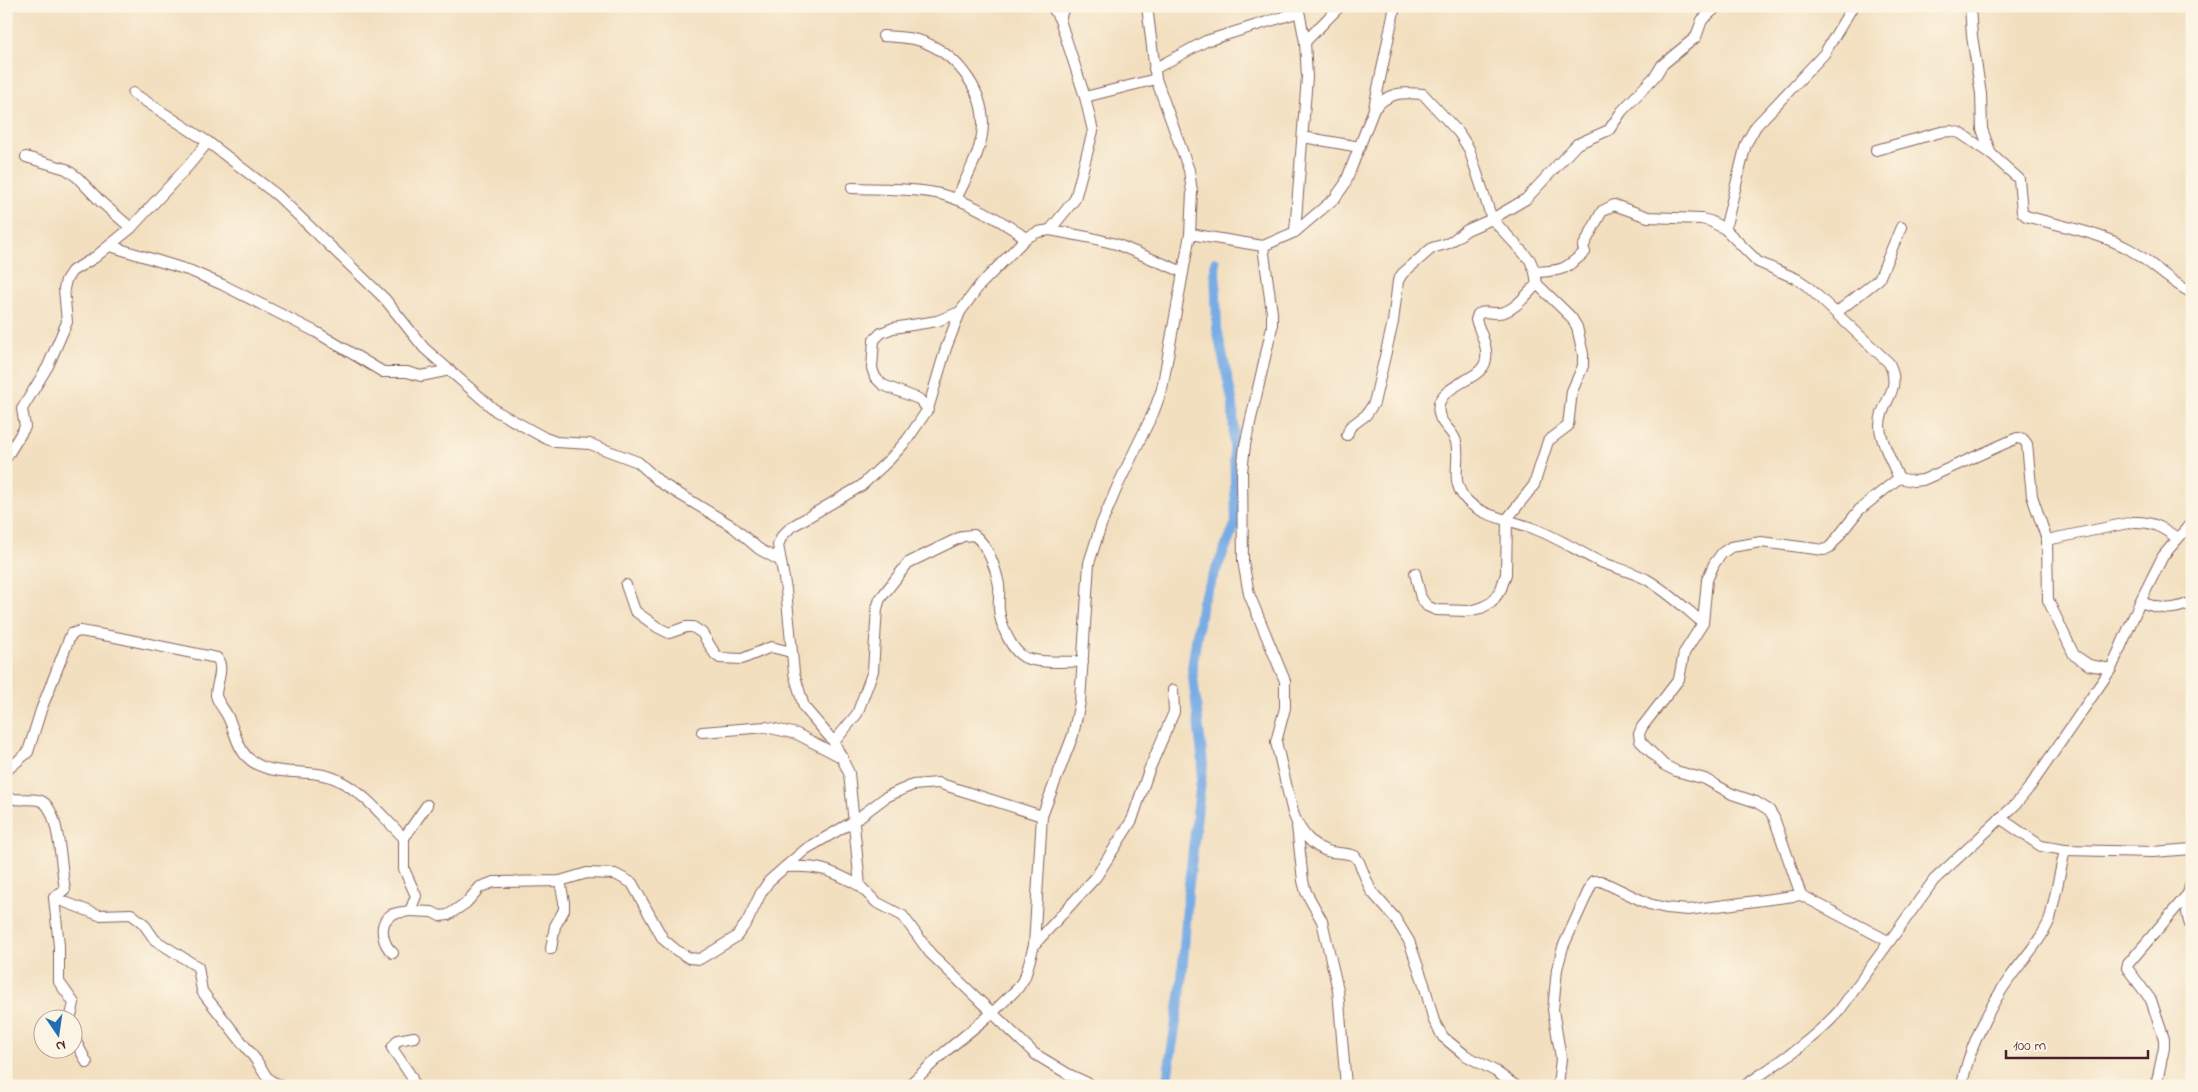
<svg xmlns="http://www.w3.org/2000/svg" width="2198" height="1092" font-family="'Indie Flower',sans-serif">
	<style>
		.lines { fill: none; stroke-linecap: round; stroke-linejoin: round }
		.canal { stroke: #78ace5; stroke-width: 10 }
		.minor-casing { stroke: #85625f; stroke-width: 12 }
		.minor { stroke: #fff; stroke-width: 10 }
	</style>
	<rect width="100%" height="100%" fill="#fcf5e5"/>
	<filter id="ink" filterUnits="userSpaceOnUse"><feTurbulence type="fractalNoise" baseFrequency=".02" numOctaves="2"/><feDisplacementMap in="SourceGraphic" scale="10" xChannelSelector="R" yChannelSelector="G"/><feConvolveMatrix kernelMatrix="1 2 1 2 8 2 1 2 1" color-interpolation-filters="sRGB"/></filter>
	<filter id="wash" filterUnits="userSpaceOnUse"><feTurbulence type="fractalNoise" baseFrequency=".0096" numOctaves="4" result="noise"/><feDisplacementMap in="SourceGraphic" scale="20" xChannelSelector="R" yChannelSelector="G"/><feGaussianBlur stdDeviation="1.12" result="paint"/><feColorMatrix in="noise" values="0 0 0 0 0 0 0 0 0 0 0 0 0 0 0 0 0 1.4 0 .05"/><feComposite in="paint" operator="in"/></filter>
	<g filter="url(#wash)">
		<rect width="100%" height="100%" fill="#f2dfbf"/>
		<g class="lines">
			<path class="canal" d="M1166,1086L1181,990L1188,892L1203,764L1192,668L1202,602L1236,523L1233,404L1217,329L1215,262"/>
		</g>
	</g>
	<g filter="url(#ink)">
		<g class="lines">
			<defs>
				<g id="minor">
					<path d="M1970,6L1972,36L1981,94L1982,129L1991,154"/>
					<path d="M1060,20L1064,6"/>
					<path d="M883,36C896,37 909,37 921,41C955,53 982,87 983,123C983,150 967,176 956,199"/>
					<path d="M1305,42L1340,6"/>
					<path d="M1154,69L1206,41L1299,12"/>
					<path d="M133,93L208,142L277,195L385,299L424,348L496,411L545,438L556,442L590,444L638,462L661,483L732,526L759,549L779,560"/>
					<path d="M1085,97L1156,79"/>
					<path d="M1374,108L1395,6"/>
					<path d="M1303,137L1360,147"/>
					<path d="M1876,150L1941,132L1951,131L1960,133L1991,154L2019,179L2022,212L2026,216C2060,226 2098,232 2129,249C2152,262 2168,281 2192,293"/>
					<path d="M26,157L66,169L77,177L101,202L131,228"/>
					<path d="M852,188C879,189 915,188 940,194C971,202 1000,220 1026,238"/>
					<path d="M1725,229L1746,144L1756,126L1824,54L1853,6"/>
					<path d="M1050,230L1075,199L1093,131L1085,97L1060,20L1052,6"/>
					<path d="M1295,232L1307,77L1305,42L1298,6"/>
					<path d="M1190,234L1263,246L1295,232L1335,198L1345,184L1374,109C1389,92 1401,92 1423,94L1459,133L1469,149L1492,219L1530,260L1535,272L1537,284L1571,317L1577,327L1583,354V366L1572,391L1568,426L1548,441L1534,485L1507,519L1506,574L1501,589L1492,602L1481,608L1468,611L1436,610L1427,606L1421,598L1415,573"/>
					<path d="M110,246L191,271L223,285L316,332L383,372H407L421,376L450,370"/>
					<path d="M1263,246L1272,313V327L1245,445L1242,472L1243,561L1249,594L1285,681V708L1276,742L1293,813C1299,830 1312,848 1331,852C1339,853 1347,853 1355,856L1359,862L1371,891L1395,918L1409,941L1424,984L1434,1021L1443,1037L1465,1055L1495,1071L1516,1086"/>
					<path d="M1535,272C1563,271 1564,270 1585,252L1583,247L1602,211L1614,205L1648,217L1701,219L1710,221L1725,229L1758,262L1797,279L1806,285L1889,363C1903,392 1880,401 1880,426C1880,440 1893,465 1899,478"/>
					<path d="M1537,284C1527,294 1513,313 1498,313C1490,314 1486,310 1478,314L1476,320C1480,332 1490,350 1485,363C1478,383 1429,386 1440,417C1443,426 1454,432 1456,442C1461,461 1450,479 1464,497C1479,517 1513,520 1535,529C1556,537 1576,550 1596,560C1612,567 1630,571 1646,579C1667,591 1685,608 1703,623"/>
					<path d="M1836,313L1879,279L1901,227"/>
					<path d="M928,409L919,399L883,385L875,377L872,368L874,340L881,333L893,328L937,321L960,312"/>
					<path d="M1347,435L1350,427L1366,415L1374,403L1393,322L1398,281L1402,274L1432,248L1449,243L1467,230L1492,219L1526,199L1577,144L1609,130L1622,111L1656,75L1662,65L1696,37L1702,20L1718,6"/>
					<path d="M6,458L25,427L22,409L48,366L67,322L64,289L66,280L72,271L94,258L131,228L189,165L208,142"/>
					<path d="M1899,478L1913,481L1923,480L2017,438L2023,439L2027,444L2032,496L2047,540L2048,600L2074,655L2089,665L2111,669"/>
					<path d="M2047,540L2133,522C2151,521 2162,527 2177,538"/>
					<path d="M626,585L635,611L657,627L669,633L686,627H693L702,633L715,654L720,658L742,659L771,647L791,652"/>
					<path d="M2140,602C2161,609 2171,612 2192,602"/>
					<path d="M702,732L766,727L797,734L843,758"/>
					<path d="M834,742L857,714L873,671L877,608L880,599L908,563L963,536L974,535C988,545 996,569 999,585C1000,593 998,601 999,609C1000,623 1011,652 1026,658C1043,664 1065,661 1083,662"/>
					<path d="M6,771L28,752L41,710L71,634L80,631L115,637L217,658C225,668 216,684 216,695C217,702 224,709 227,715C234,728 237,747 247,757C270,780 311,766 338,780C365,793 384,818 404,838"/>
					<path d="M6,797C17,802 30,797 41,801C60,808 61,871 65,889L54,898"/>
					<path d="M427,805L404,838V869L416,896L410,911L432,912L440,916L448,915L466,903L480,887L494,882L560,881L587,873L615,874L632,883L663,939L676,950L689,958L700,959L736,937L747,922L761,893L769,881L785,867L806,849L854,821L886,797L901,790L913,785L938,783L1042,816"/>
					<path d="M2000,818L2041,846L2065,850L2153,852L2192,849"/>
					<path d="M1297,826L1303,881L1306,892L1322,921L1338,990L1346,1086"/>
					<path d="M785,867C818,865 831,870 860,886"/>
					<path d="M2192,880C2185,900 2184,910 2192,930"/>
					<path d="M1801,895L1774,818L1769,810L1756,802L1732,794L1705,779L1676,771L1664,765L1640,741L1639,734L1642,727L1679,679L1684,653L1703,623L1707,580L1714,564L1722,553L1731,547L1761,542L1824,550L1830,547L1859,510L1899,478"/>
					<path d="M54,898L99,915L131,914L143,923L155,940L198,967L202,991L207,998L256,1060L266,1076L271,1081L282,1086"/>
					<path d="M54,898L59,946V982L74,1003L70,1020"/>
					<path d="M1034,945L1096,877L1132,820L1149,770L1174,712L1173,690"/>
					<path d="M551,949L555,926L564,910V902L560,881"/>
					<path d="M393,953C383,945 377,924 391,915C396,912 405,912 410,911"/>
					<path d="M72,1034L87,1063"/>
					<path d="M414,1037L398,1040L392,1048L411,1076L414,1086"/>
					<path d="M908,1086L946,1051L991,1014L1018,988L1025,977L1034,945L1042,816L1073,735L1080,702L1089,563L1101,525L1118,485L1154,411L1162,389L1190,234L1192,192L1189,170L1156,79L1147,6"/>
					<path d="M1094,1086L1068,1074L1035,1054L930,953L903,916L876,902L860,886L849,773L834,742L804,707L794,673L786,590L778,545L782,536L791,527L861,486L890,459L907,440L928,409L946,348L960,312L979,286L1026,238L1038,232L1050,230L1092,238L1116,244L1183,272"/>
					<path d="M1558,1086L1561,1058L1553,1010L1557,969L1563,947L1593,881H1601L1649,904L1666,908L1688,910L1801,895L1888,941"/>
					<path d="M1744,1086C1778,1063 1811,1042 1839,1011L1934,880L2015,805L2029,788L2111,669L2140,602L2163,556L2192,522"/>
					<path d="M1962,1086C1967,1052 1989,1007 2009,979C2023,959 2041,941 2050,919L2065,850"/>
					<path d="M2156,1086L2164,1048V1039L2151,1000L2127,968L2128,964L2187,895"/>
				</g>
			</defs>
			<use href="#minor" class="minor-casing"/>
			<use href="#minor" class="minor"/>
		</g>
	</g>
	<rect width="2198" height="1092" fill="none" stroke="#fcf5e5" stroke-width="25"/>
	<g transform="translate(58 1034) rotate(167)"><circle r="24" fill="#fcf5e5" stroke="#b59f9b"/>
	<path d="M0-4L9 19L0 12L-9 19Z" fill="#1f6fb2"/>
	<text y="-8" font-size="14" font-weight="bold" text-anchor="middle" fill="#4a1f2b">N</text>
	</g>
	<path d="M2006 1050v8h142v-8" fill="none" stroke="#4a1f2b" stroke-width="2.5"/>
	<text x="2013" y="1050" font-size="15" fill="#4a1f2b" stroke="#fcf5e5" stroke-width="4" paint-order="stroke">100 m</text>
</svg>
